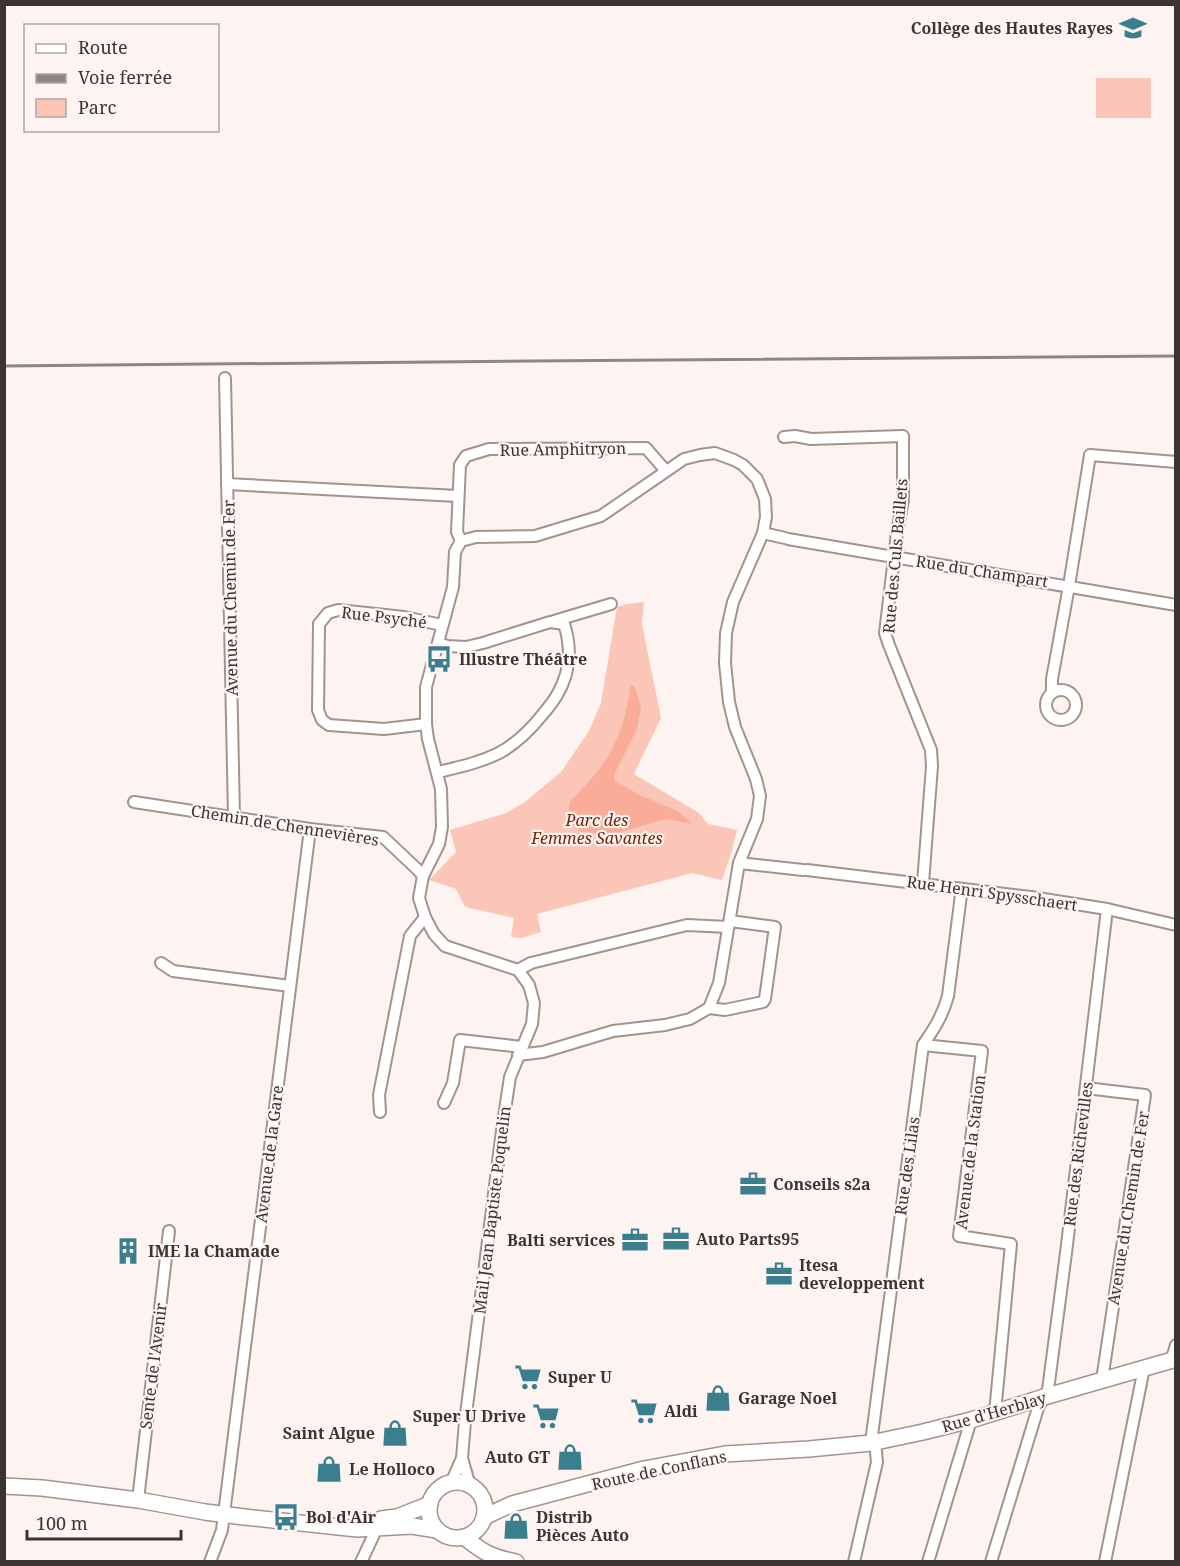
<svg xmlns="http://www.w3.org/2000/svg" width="1180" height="1566" font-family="'Noto Serif',serif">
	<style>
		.green { fill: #fbc6b8 }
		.water { fill: #f9ad99 }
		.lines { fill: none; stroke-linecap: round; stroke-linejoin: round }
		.minor-casing { stroke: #a6928d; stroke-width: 14 }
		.secondary-casing { stroke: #a6928d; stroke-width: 18 }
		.minor { stroke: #fff; stroke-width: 10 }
		.secondary { stroke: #fff; stroke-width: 15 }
		.rail { stroke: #8e8684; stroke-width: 3 }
		.labels { text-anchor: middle; stroke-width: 4.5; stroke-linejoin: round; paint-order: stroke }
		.poi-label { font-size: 16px; font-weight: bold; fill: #3c3432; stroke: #fdf4f2; text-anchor: start }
		.street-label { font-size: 16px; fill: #3c3432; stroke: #fdf4f2 }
		.park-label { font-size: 16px; font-style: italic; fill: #772009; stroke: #fdf4f2 }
	</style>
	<rect width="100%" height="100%" fill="#fdf4f2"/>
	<g class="green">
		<rect x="1096" y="78" width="55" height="40"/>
		<path d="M644,602L642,624L661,718L634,774L699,813L708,824L737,830L731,854L722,880L692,873L537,914L541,932L522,938L511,937L514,918L465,907L456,889L429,880L456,852L450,830L506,813L525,802L561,772L589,731L601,703L617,607L627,604Z"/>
	</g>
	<path class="water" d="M632,685L635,687L641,707L637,729L614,775L615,781L638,794L677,811L693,824L666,819L614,834L591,833L579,831L572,824L569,812V803C582,788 599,772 609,755C620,735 628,710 630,687Z"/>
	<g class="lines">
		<defs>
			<g id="minor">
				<path d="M225,378L234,817"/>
				<path d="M784,437L795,436L811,439L903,436V500L897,533L885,633L889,645L931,750L932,766L923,883"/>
				<path d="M227,484L458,496"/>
				<path d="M763,533L785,538"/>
				<path d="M788,539L1176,605"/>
				<path d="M461,541L476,537L535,536L601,516L684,459L700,455L715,453L734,460L743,465L757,479L765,499L766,517L763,533L733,602L726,633L725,663L729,702L735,727L756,779L760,796L757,819L739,863L719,983L709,1008"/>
				<path d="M461,541L455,552L453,587L426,687V724L428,739L441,789L442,827L439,844L423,876L419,898L425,917L434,934L445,946L518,970"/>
				<path d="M461,541L457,532L460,465L466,456L489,449L646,448L666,471"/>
				<path d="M554,621L611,604"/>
				<circle cx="1061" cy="705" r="15"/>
				<path d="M1052,692V679L1069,586L1090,455L1176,462"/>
				<path d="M426,724L384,729L329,725L322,720L318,710L319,624L328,613L338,610L404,617L442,625"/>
				<path d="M438,772C459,767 479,763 499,753C516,744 531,729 543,714C548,708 553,702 557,695C570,673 572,648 564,624L550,622L483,643L466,647L447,646L439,643"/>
				<path d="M134,802L310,829L383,837L418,870L423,876"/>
				<path d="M739,863L803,870"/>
				<path d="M807,870L1031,897L1107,909L1176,925"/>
				<path d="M161,963L173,971L290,986"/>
				<path d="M518,970L531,963L687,925L728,927"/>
				<path d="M709,1008L725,1010L763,1002L765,999L775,927L730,921"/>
				<path d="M923,1045L982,1051L959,1236L1011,1244L995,1413"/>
				<path d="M518,1055L543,1052L613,1031L665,1025L690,1019L709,1008"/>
				<path d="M1086,1088L1145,1095L1102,1380"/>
				<path d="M444,1103L453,1083L460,1040L522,1047"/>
				<path d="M380,1112L379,1095L410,936L425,917"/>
				<path d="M1171,1361L1176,1345"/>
				<path d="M871,1443L923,1045C934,1029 943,1015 948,996L961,895"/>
				<path d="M451,1483L462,1458"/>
				<path d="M470,1486L462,1458L465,1422L503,1123L510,1077L532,1024L534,1003L529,985L518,970"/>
				<path d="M138,1500L169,1231"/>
				<path d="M210,1562L222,1530L310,829"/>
				<path d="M361,1562L377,1528"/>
				<path d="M854,1562L877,1462L875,1442"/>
				<path d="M928,1562L971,1420"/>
				<path d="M991,1562L1038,1408L1048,1390L1066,1253L1107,909"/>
				<path d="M1105,1562L1144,1368"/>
			</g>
			<g id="secondary">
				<circle cx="457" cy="1510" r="28"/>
				<path d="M4,1486L42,1488L138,1500L205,1512L244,1517L357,1529L412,1526L437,1530"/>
				<path d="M484,1517L512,1504L644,1469L725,1454L809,1449L871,1443L923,1432L971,1420L1044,1397L1176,1359"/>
				<path d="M381,1519L397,1517L430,1504"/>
				<path d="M464,1537C484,1553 491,1557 516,1562"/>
			</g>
		</defs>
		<use href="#minor" class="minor-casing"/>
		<use href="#secondary" class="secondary-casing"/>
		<use href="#minor" class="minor"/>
		<use href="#secondary" class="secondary"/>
		<path class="rail" d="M4,366L532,361L1176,356"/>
	</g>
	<defs>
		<symbol id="school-bare" viewBox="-9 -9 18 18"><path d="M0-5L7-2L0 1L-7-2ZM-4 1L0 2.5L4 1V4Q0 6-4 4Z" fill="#3b7f8e" stroke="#fdf4f2" stroke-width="2.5" paint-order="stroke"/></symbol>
		<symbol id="bus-bare" viewBox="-9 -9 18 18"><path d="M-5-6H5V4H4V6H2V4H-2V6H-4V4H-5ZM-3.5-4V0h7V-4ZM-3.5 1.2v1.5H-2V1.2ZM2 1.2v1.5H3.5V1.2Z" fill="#3b7f8e" stroke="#fdf4f2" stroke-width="2.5" paint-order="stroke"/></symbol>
		<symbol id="office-bare" viewBox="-9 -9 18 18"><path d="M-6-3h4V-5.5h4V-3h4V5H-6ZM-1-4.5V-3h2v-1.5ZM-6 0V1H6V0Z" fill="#3b7f8e" stroke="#fdf4f2" stroke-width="2.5" paint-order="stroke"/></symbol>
		<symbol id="building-bare" viewBox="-9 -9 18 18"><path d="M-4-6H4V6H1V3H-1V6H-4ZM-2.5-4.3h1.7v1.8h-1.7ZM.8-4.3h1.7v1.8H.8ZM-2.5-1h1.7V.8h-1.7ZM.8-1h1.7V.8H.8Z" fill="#3b7f8e" stroke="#fdf4f2" stroke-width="2.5" paint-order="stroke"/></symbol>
		<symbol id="supermarket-bare" viewBox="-9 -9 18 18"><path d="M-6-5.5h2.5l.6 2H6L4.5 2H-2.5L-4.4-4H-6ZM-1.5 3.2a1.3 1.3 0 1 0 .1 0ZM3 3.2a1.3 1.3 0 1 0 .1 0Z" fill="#3b7f8e" stroke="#fdf4f2" stroke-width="2.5" paint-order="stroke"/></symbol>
		<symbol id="shop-bare" viewBox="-9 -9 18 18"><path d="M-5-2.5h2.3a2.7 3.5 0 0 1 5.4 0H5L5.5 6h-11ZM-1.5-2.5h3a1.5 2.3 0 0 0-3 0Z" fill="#3b7f8e" stroke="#fdf4f2" stroke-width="2.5" paint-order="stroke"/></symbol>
	</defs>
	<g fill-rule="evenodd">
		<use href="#school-bare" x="1114" y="9" width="38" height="38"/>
		<use href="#bus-bare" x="420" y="640" width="38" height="38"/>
		<use href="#office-bare" x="734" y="1165" width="38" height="38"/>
		<use href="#office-bare" x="657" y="1220" width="38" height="38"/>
		<use href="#office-bare" x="616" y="1221" width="38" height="38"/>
		<use href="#building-bare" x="109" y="1232" width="38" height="38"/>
		<use href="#office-bare" x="760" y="1255" width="38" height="38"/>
		<use href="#supermarket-bare" x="509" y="1358" width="38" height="38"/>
		<use href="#shop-bare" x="699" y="1379" width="38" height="38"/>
		<use href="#supermarket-bare" x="625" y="1392" width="38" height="38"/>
		<use href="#supermarket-bare" x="527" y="1397" width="38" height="38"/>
		<use href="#shop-bare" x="376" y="1414" width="38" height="38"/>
		<use href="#shop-bare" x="551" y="1438" width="38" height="38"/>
		<use href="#shop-bare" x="310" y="1450" width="38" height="38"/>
		<use href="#bus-bare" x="267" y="1498" width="38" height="38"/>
		<use href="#shop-bare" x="497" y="1507" width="38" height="38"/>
	</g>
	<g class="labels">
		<g class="poi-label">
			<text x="1113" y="34" text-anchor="end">Collège des Hautes Rayes</text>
			<text x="459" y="665">Illustre Théâtre</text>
			<text x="773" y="1190">Conseils s2a</text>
			<text x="696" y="1245">Auto Parts95</text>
			<text x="615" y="1246" text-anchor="end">Balti services</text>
			<text x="148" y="1257">IME la Chamade</text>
			<text x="799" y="1271">Itesa<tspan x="799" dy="18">developpement</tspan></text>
			<text x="548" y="1383">Super U</text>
			<text x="738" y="1404">Garage Noel</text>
			<text x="664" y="1417">Aldi</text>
			<text x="526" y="1422" text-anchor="end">Super U Drive</text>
			<text x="375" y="1439" text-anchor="end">Saint Algue</text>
			<text x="550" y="1463" text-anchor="end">Auto GT</text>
			<text x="349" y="1475">Le Holloco</text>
			<text x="306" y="1523">Bol d'Air</text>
			<text x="536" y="1523">Distrib<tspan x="536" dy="18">Pièces Auto</tspan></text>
		</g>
		<g class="street-label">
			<text transform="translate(563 449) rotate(-1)" y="6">Rue Amphitryon</text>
			<text transform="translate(895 556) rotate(-85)" y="6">Rue des Culs Baillets</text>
			<text transform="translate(982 571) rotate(9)" y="6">Rue du Champart</text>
			<text transform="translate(230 598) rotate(-91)" y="6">Avenue du Chemin de Fer</text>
			<text transform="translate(384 617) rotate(7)" y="6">Rue Psyché</text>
			<text transform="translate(285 825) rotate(9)" y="6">Chemin de Chennevières</text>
			<text transform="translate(992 893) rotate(8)" y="6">Rue Henri Spysschaert</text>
			<text transform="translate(970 1152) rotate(-83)" y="6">Avenue de la Station</text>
			<text transform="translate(269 1154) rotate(-83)" y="6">Avenue de la Gare</text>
			<text transform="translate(1078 1154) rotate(-83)" y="6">Rue des Richevilles</text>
			<text transform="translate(907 1166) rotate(-82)" y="6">Rue des Lilas</text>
			<text transform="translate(1128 1208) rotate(-81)" y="6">Avenue du Chemin de Fer</text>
			<text transform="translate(492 1210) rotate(-83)" y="6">Mail Jean Baptiste Poquelin</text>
			<text transform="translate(153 1366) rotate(-83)" y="6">Sente de l'Avenir</text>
			<text transform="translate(994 1412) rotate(-16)" y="6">Rue d'Herblay</text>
			<text transform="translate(659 1470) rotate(-12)" y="6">Route de Conflans</text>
		</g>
		<g class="park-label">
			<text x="597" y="826">Parc des<tspan x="597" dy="18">Femmes Savantes</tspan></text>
		</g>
	</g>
	<rect width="1180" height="1566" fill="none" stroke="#3c3432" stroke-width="12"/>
	<rect x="24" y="24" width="195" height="108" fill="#fdf4f2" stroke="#b0a7a5" stroke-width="1.5"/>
	<rect x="36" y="44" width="30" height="9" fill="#ffffff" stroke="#b0a7a5" stroke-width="1.5"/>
	<text x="78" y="54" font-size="18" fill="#3c3432">Route</text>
	<rect x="36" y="74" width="30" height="9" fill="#8e8684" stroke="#b0a7a5" stroke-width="1.5"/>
	<text x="78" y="84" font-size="18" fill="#3c3432">Voie ferrée</text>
	<rect x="36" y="99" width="30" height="18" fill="#fbc6b8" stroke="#b0a7a5" stroke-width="1.5"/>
	<text x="78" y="114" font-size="18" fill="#3c3432">Parc</text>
	<path d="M27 1530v9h154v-9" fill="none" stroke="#3c3432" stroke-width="3"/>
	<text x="36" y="1530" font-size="18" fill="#3c3432" stroke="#fdf4f2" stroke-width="4.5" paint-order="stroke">100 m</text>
</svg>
